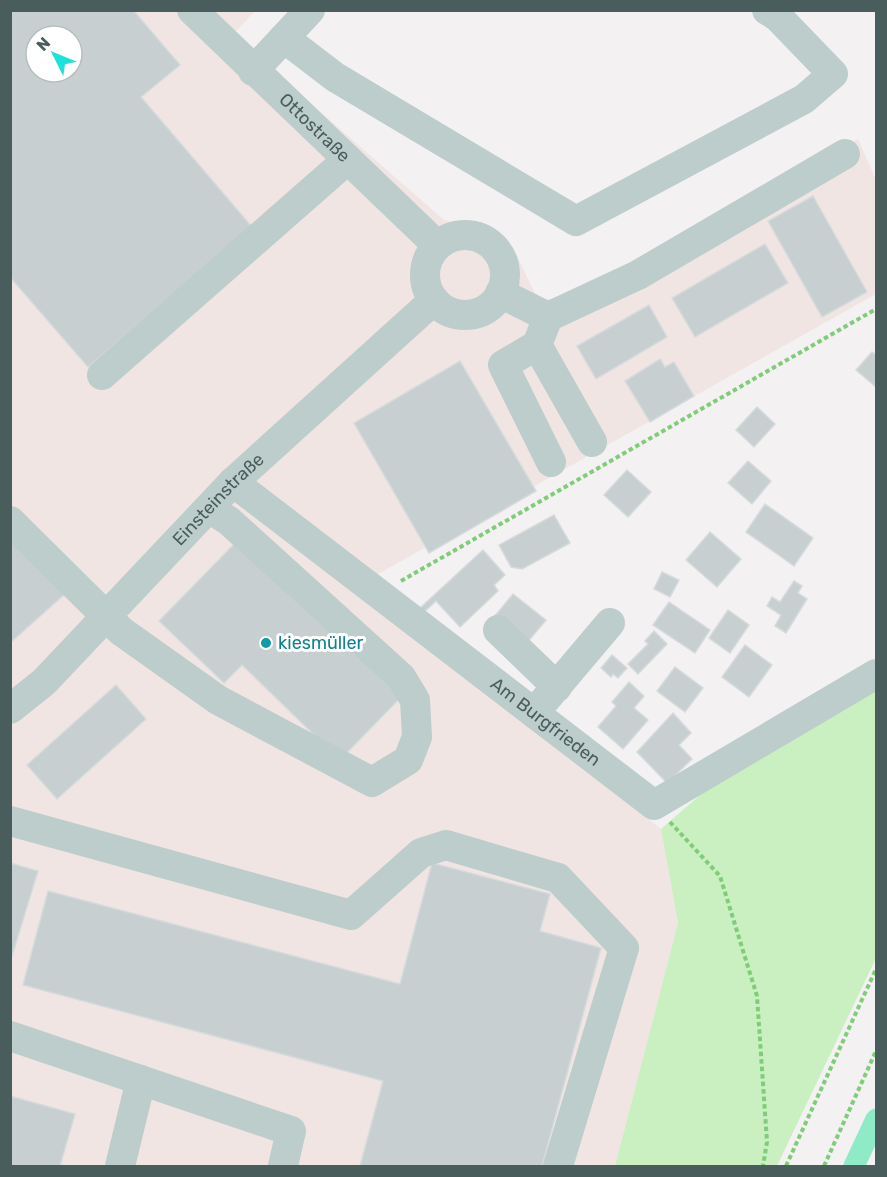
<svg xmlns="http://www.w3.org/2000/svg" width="887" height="1177" font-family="Rubik,sans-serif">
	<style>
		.commercial { fill: #f1e5e3; fill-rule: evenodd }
		.green { fill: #caefc1 }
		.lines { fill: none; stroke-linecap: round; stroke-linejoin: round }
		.canal { stroke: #8febc7; stroke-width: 21 }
		.building { fill: #c8cfd0; stroke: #d5dbdc; stroke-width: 1.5; fill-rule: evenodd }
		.path { stroke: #80cd79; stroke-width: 4; stroke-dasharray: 4.5 3; stroke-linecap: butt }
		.minor { stroke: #bdcdcb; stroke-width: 30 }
		.culture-dot { fill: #0f9aa8; stroke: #fff; stroke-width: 2 }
		.labels { text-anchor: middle; stroke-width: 6; stroke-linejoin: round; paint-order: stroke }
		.street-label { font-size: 18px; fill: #495e5c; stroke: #fff }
		.culture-label { font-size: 18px; fill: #0d838f; stroke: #fff; text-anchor: start }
	</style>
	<rect width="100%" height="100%" fill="#f3f1f2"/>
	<path class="commercial" d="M10,11H255L230,38L300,94L444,220L490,231L517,256L539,302L584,290L858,139L876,180V294L355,587L661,829L678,923L615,1166H11ZM36,36H72V72H36Z"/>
	<path class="green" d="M876,683V958L777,1166H615L678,923L661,829L730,769Z"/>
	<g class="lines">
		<path class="canal" d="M854,1166L876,1119"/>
	</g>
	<g class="building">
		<path d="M10,10H133L180,65L141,97L252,227L88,367L10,277ZM36,36H72V72H36Z"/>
		<path d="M813,196L867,292L822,317L768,221Z"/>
		<path d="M765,244L788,283L695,337L672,298Z"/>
		<path d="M649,305L667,337L596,379L577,346Z"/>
		<path d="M872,352L876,355V387L856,370Z"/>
		<path d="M660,359L665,367L674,362L694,396L650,422L625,381Z"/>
		<path d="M460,361L536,491L429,553L354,423Z"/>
		<path d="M757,407L775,424L754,447L736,430Z"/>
		<path d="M748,461L771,481L752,504L728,483Z"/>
		<path d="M627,470L651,492L628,517L604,495Z"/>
		<path d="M765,504L813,538L794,566L746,532Z"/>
		<path d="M554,515L570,543L522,569L511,567L499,545Z"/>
		<path d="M710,532L741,559L717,587L686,560Z"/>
		<path d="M10,534L66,593L10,643Z"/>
		<path d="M240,538L403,695L340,760L242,665L224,683L159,621Z"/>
		<path d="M483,550L505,575L494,585L498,591L460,627L436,601L423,613L419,609Z"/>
		<path d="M662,572L679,580L670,597L654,589Z"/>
		<path d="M794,581L802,586L798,593L807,599L786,633L775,626L781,615L767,606L772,597L780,602Z"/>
		<path d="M513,594L546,620L526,644L494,617Z"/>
		<path d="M669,602L710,630L695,653L653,625Z"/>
		<path d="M728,610L749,625L730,653L709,638Z"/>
		<path d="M654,631L667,644L638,674L628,664L648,644L645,641Z"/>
		<path d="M745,645L772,665L749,697L722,677Z"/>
		<path d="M612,655L627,668L618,678L613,674L611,677L601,668Z"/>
		<path d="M675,667L703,688L685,712L657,691Z"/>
		<path d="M629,682L644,696L634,708L648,720L623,749L598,727L616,706L612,702Z"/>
		<path d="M116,685L146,719L57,799L27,765Z"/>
		<path d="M673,713L691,733L679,745L692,759L667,783L637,752Z"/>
		<path d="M10,863L38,871L12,956H10Z"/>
		<path d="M432,863L550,894L540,931L601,948L542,1166H360L383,1081L23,985L48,891L400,984Z"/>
		<path d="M10,1096L75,1114L60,1166H10Z"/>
	</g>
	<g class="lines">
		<g class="path">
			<path d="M401,581L876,309"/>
			<path d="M670,822L720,876L757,996L767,1142L763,1166"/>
			<path d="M786,1166L876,969"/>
			<path d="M824,1166L876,1051"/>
		</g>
		<g class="minor">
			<path id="s1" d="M192,10L437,245"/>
			<path d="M284,38L335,77L576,221L804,99L833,74L778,17L767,10"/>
			<path d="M253,71L310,10"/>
			<circle cx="465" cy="275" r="40"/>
			<path d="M500,293L548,317L638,275L845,154"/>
			<path d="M548,317L537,345L503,365L551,462"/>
			<path d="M537,345L592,442"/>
			<path d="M102,375L347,160"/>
			<path id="s2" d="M233,482L654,805L876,674"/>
			<path d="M10,521L121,631L218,700L372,782L408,760L417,737L415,700L401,677L229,521L209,508"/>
			<path d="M498,630L557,687"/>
			<path id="s3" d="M10,709L44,682L233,482L434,300"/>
			<path d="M534,713L610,623"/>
			<path d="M10,821L351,915L421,853L446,845L558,878L624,948L558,1166"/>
			<path d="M10,1036L291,1131L283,1166"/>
			<path d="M120,1166L141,1080"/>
		</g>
	</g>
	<circle class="culture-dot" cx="266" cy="643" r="6"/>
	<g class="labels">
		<g class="street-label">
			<text dy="6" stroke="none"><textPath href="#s1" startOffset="170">Ottostraße</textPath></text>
			<text dy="6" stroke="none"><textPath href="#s3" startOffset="296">Einsteinstraße</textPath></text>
			<text dy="6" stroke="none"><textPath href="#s2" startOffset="394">Am Burgfrieden</textPath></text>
		</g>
		<g class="culture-label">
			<text x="278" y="649">kiesmüller</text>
		</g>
	</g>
	<rect width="887" height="1177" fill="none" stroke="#495e5c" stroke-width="24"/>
	<g transform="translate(54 54) rotate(313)"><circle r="28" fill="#ffffff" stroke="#b6bfbe" stroke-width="1.5"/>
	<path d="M0-4.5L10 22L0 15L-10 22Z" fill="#1ce2dc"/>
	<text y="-9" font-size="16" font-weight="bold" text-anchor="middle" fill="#495e5c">N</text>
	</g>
</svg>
